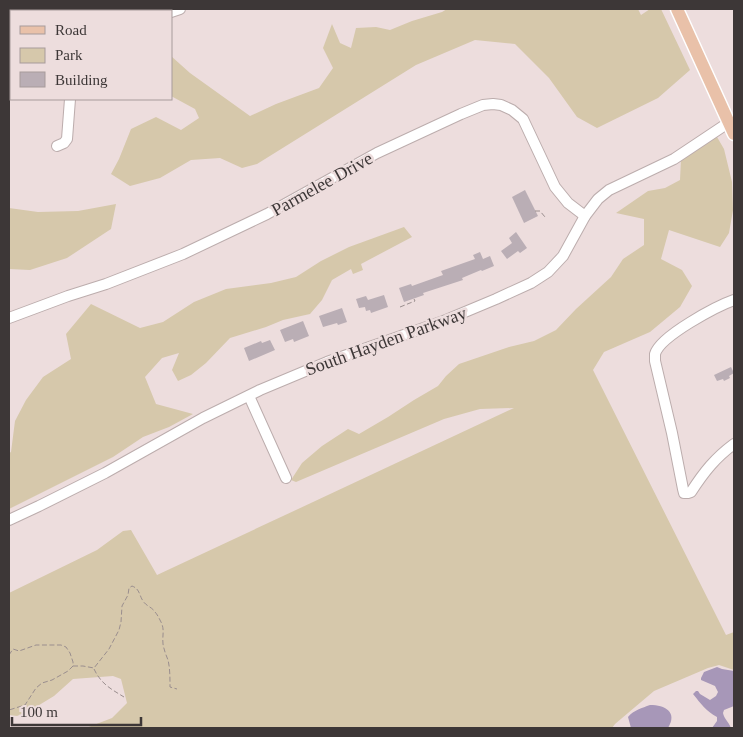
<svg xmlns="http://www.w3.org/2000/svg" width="743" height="737" font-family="Georgia,serif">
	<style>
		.green { fill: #d6c8ab }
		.water { fill: #a797b8 }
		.building { fill: #baaeb5 }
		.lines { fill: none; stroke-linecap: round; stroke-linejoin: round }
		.minor-casing { stroke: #bcadad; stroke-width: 12 }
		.major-casing { stroke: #fff; stroke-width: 15 }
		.path { stroke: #9a8e8e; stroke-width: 1; stroke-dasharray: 5 2.5; stroke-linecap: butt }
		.minor { stroke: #fff; stroke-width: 10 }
		.major { stroke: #e9c1a9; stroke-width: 12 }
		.labels { text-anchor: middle; stroke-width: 5; stroke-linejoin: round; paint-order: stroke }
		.street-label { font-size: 18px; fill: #3d3737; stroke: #eddddd }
	</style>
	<rect width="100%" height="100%" fill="#eddddd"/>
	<g class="green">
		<path d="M447,9H638L641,15L650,9H661L690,70L658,98L597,128L577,117L549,78L515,44L475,40L416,65L257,164L242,168L220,158L191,160L160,178L130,186L111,174L119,159L131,129L156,117L181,130L199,118L195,109L171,96V56L190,73L250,116L276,104L319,88L333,68L323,48L332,24L340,43L351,48L356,28L376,27L390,30L412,21L442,12Z"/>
		<path d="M717,137L724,149L732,182L733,210L729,233L720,247L669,230L661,259L682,270L692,286L680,307L650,332L604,352L593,370L726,635L734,632V670L719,665L708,668L654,691L615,724L612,728H86L112,718L127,703L121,679L113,676L73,679L54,696L31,710L17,716L9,715V593L97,550L123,531L131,530L157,575L514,408L480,409L444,419L296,482L291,480L302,463L322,446L348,429L359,434L388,417L414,400L438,386L446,376L459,364L509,347L534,341L556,330L576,309L611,277L623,259L644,245V219L616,213L648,191L665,188L680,180L681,159Z"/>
		<path d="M116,204L111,229L67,258L30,270L9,269V208L38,212L78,211Z"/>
		<path d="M404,227L412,237L361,264L363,270L353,274L351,269L332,280L322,300L310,314L283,320L266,327L230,338L206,363L191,375L178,381L172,370L179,353L162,358L145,377L156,404L193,414L169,427L143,437L113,457L9,509V453L11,452L15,421L26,400L43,377L71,359L66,334L91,304L140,328L163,322L194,302L226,289L271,283L296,277L321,261L349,247Z"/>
	</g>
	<g class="water">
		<path d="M717,667L722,669L734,671V706L724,710L723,713C724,719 729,722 731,728H712L717,721V717C706,711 701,704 693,694L696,691H698L700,694L710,700L716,696L718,692L715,686L701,680V678L704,672Z"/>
		<path d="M650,705C665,705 678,712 668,728H631L628,717C634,710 642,708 650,705Z"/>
	</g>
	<g class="building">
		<path d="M525,190L538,216L524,223L512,197Z"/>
		<path d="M516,232L527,248L520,253L518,251L507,259L501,251L512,243L509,238Z"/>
		<path d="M480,252L483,259L490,256L494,266L482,271L481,270L462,278L463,280L423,293L424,295L404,302L399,288L411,284L412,286L443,275L441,271L475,259L473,255Z"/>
		<path d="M384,295L388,307L371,313L370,310L366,311L365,307L359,308L356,299L366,296L368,300Z"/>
		<path d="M342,308L347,322L338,325L337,323L323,327L319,316Z"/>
		<path d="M303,321L309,336L294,342L293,339L285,342L280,330Z"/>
		<path d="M270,340L275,350L249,361L244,348L261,341L262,343Z"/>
		<path d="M731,367L734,373L729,376L730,378L724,381L723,379L717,381L714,375Z"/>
	</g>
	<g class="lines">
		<defs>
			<g id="minor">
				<path d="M171,12L180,9"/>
				<path d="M57,146L64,143L67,139L70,99"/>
				<path d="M734,300C717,306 660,336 655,354C655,356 655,359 655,361L672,433L683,489L684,493H688L691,492C704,472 715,458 734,444"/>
				<path d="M9,318L68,296L106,284L183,254L267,214L377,153L461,114L483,105L493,104L501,105L512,110L523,119L555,187L568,203L585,216"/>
				<path d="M249,396L286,478"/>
				<path d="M9,520L39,506L105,473L203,418L260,390L327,362L441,322L496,299L531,283L548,272L563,256L585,216L598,199L609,190L674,159L734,119"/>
			</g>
			<path id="major" d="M677,9L734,134"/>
		</defs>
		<use href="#minor" class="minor-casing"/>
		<use href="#major" class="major-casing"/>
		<g class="path">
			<path d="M535,211H540L545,217"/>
			<path d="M400,307L415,301L414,299"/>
			<path d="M9,655L13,649L19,651L36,645H61L66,647L70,653L73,662V666L68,671L52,680L42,683L36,688L25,705L9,710"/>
			<path d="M73,666H83L94,668L109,649L119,630L121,622L122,606L128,595L129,588L132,586C140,589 139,595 143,601C146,606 152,607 155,612C157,614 159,618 161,622C165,630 162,636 163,644C164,650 166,655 168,660C170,668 170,678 170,687L177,689"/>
			<path d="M94,669C101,684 111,689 124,697"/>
		</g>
		<use href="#minor" class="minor"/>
		<use href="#major" class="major"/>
	</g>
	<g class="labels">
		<g class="street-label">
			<text transform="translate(322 184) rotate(-29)" y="6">Parmelee Drive</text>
			<text transform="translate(386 341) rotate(-20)" y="6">South Hayden Parkway</text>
		</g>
	</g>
	<rect width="743" height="737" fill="none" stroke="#3d3737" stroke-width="20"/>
	<rect x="10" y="10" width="162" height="90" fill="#eddddd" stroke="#a79b9b"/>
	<rect x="20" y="26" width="25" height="8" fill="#e9c1a9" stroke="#a79b9b"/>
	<text x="55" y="35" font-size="15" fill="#3d3737">Road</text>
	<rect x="20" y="48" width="25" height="15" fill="#d6c8ab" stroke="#a79b9b"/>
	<text x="55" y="60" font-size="15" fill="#3d3737">Park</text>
	<rect x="20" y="72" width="25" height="15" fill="#baaeb5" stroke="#a79b9b"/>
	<text x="55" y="85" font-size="15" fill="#3d3737">Building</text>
	<path d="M12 717v8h129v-8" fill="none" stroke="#3d3737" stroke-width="2.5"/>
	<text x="20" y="717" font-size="15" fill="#3d3737" stroke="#eddddd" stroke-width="4" paint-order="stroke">100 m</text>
</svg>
